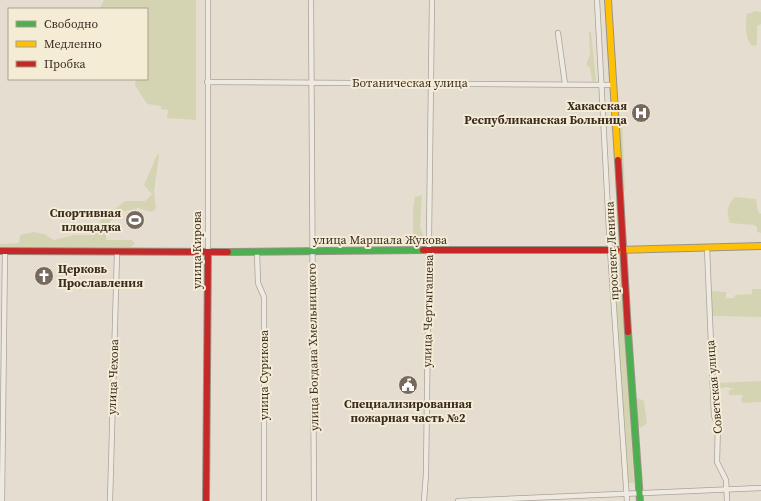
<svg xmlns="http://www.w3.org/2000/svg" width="761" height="501" font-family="'Source Serif 4',serif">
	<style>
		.green { fill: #d4d4b2 }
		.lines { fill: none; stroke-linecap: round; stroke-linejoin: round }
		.street-casing { stroke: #aaa398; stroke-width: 6 }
		.fast-casing { stroke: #9a9388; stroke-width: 8 }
		.slow-casing { stroke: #9a9388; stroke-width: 8 }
		.jam-casing { stroke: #9a9388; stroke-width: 8 }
		.street { stroke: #eee9e1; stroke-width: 4.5 }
		.fast { stroke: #4caf50; stroke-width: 6 }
		.slow { stroke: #ffc107; stroke-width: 6 }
		.jam { stroke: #c62828; stroke-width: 6 }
		.labels { text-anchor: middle; stroke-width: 4; stroke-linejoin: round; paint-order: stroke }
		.street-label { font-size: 12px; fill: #3a2c20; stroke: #f5ecd6 }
		.poi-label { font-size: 12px; font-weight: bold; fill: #3a2c20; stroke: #f5ecd6; text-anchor: end }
	</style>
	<rect width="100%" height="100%" fill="#e5ded0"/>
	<g class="green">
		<path d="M104,0H196V120L167,118L168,110L161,109V106L147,104L135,85L136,79H147V9H100Z"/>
		<path d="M756,11L761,12V24L757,26V45L752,46C745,39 745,23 747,14Z"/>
		<path d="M591,31L596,81H592L590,68L586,64L590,55L589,32Z"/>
		<path d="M620,117L622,119L625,190L624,191L619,119Z"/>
		<path d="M158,153L159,156L154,191L156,209L151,212L138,208L118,213L106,226V240H131L135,243L131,247H0V244L19,243L20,235L33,232L44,234L54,240L74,235H92L98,228L100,221L125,201H145L152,194L144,185Z"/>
		<path d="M422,195L420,227L425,239L418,243L413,238V208L415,197Z"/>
		<path d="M735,197L756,199L758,212L761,214V233L757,232V227L754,225L730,223C726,213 727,205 735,197Z"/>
		<path d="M620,263L634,483H628L614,264Z"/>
		<path d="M752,289H761V317L714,316C707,308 709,299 712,291L726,292V298H734L735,295L752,294Z"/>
		<path d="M712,340L716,354L714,359L717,383L761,381V402L743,403L741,400L743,395H729V390L734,389L727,387L714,389Z"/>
		<path d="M638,398L644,401L647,423L642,427L635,428L634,400Z"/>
	</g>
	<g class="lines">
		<defs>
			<g id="street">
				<path d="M208,0V252"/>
				<path d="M311,0L314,501"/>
				<path d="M597,0L610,250L627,501"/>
				<path d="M558,33L565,84"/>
				<path d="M207,82L614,85"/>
				<path d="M707,248L714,416L718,424L717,462L726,480L727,501"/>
				<path d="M257,251L258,283L264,297V501"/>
				<path d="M2,501L5,251"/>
				<path d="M110,501L117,253"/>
				<path d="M424,501L426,474L432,0"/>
				<path d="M458,501L761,488"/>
			</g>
			<g id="fast">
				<path d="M228,252L423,250"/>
				<path d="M628,332L640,501"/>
			</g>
			<g id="slow">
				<path d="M608,0L618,160"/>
				<path d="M617,250L761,246"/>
			</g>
			<g id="jam">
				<path d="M618,160L628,332"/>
				<path d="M423,250H617"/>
				<path d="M0,251L228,252"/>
				<path d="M206,501L208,252"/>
			</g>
		</defs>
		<use href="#street" class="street-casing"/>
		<use href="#fast" class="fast-casing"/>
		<use href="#slow" class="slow-casing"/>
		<use href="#jam" class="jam-casing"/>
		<use href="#street" class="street"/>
		<use href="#fast" class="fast"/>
		<use href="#slow" class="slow"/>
		<use href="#jam" class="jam"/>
	</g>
	<defs>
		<symbol id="hospital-disc" viewBox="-11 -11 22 22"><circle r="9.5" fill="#766a5e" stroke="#f5ecd6"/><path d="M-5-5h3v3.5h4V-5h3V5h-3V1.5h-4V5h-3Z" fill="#fff"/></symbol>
		<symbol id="stadium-disc" viewBox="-11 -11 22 22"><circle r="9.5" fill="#766a5e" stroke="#f5ecd6"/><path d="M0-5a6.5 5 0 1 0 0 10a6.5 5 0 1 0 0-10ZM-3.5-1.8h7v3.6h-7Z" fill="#fff"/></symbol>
		<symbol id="church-disc" viewBox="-11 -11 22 22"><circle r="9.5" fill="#766a5e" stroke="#f5ecd6"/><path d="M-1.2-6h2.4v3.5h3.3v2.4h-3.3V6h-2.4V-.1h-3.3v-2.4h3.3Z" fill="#fff"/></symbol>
		<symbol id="civic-disc" viewBox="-11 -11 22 22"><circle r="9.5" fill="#766a5e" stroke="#f5ecd6"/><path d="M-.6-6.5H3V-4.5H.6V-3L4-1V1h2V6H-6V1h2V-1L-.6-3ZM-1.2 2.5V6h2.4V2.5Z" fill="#fff"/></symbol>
	</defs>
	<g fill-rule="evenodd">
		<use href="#hospital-disc" x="630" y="102" width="22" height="22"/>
		<use href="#stadium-disc" x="124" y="209" width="22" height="22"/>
		<use href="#church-disc" x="33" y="265" width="22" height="22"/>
		<use href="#civic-disc" x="397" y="374" width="22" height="22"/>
	</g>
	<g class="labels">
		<g class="street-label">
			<text x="410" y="87">Ботаническая улица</text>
			<text x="380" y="244">улица Маршала Жукова</text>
			<text transform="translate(197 250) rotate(-90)" y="4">улица Кирова</text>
			<text transform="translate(612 251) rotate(-93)" y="4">проспект Ленина</text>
			<text transform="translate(428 311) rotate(-89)" y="4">улица Чертыгашева</text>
			<text transform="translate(313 347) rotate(-91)" y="4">улица Богдана Хмельницкого</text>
			<text transform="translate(264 375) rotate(-90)" y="4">улица Сурикова</text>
			<text transform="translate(113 377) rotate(-88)" y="4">улица Чехова</text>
			<text transform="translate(714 387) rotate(-95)" y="4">Советская улица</text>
		</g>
		<g class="poi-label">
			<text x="627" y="110">Хакасская<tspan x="627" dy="14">Республиканская Больница</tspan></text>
			<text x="121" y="217">Спортивная<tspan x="121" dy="14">площадка</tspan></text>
			<text x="58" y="273" text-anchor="start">Церковь<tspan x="58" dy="14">Прославления</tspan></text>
			<text x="408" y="408" text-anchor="middle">Специализированная<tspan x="408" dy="14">пожарная часть №2</tspan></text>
		</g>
	</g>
	<rect x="8" y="8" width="140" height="72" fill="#f5ecd6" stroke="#aa9f8d"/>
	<rect x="16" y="21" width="20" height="6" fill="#4caf50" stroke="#aa9f8d"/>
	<text x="44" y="28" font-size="12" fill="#3a2c20">Свободно</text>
	<rect x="16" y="41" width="20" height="6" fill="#ffc107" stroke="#aa9f8d"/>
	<text x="44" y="48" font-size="12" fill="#3a2c20">Медленно</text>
	<rect x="16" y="61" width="20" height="6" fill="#c62828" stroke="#aa9f8d"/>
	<text x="44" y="68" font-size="12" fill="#3a2c20">Пробка</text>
</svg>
